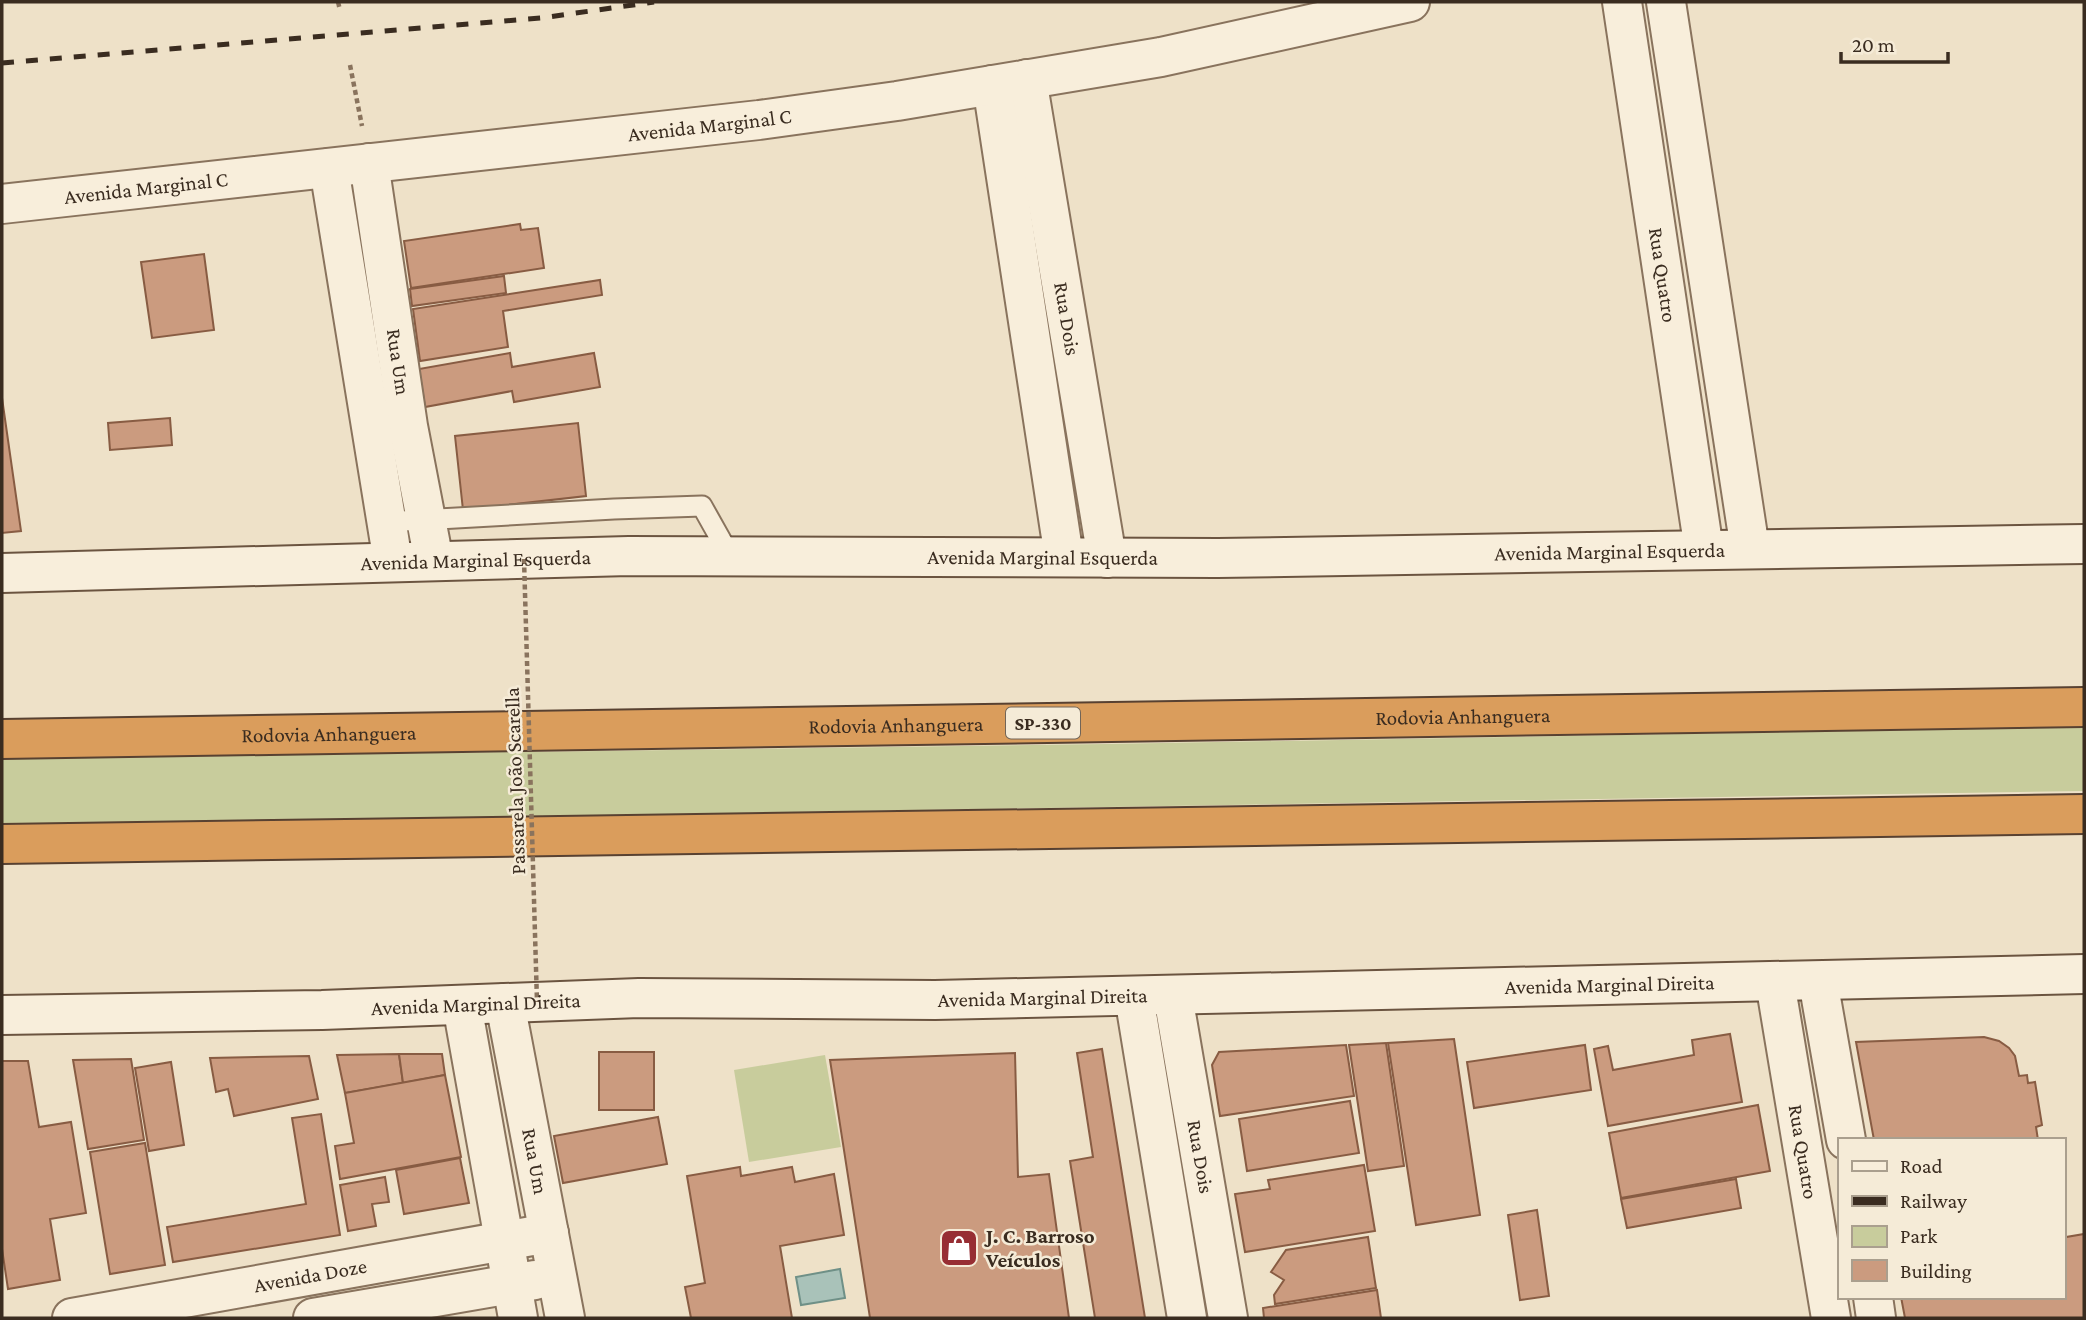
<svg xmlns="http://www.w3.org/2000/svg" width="2086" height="1320" font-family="'Crimson Pro',serif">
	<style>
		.green { fill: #c8cc9c }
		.water { fill: #a9c2b9; stroke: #6f9087; stroke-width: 2 }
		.building { fill: #cb9b7f; stroke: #885c43; stroke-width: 2 }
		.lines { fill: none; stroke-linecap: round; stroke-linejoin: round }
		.lane-casing { stroke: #89735d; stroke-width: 23 }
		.street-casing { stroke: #89735d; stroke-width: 42 }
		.secondary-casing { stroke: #6b5440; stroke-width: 42 }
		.highway-casing { stroke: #584131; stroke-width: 42 }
		.path { stroke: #89735d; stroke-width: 4.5; stroke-dasharray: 5 3.5; stroke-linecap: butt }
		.lane { stroke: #f8eedb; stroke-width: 19 }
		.street { stroke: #f8eedb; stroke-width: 38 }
		.secondary { stroke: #f8eedb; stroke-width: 38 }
		.highway { stroke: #da9d5c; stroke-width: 38 }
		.rail { stroke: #3a2c20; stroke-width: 5; stroke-dasharray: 12 12; stroke-linecap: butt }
		.path-bridge { stroke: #89735d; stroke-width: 4.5; stroke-dasharray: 5 3.5; stroke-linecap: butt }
		.labels { text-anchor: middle; stroke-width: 5; stroke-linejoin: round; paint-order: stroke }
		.shield { fill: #f5ebd7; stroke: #726557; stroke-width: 2 }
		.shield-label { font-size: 19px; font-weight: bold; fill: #3a2c20 }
		.street-label { font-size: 21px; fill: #3a2c20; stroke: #f5ebd7 }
		.poi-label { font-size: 21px; font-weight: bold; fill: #3a2c20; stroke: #f5ebd7; text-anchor: start }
	</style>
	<rect width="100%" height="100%" fill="#eee1c8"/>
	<g class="green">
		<path d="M2084,727V791L2,825V759L1106,744Z"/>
		<path d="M825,1055L841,1147L749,1162L734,1070Z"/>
	</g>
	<path class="water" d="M840,1269L845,1298L801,1305L796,1277Z"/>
	<g class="building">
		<path d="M520,224L521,230L538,228L544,268L411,288L404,241Z"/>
		<path d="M204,254L214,330L152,338L141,262Z"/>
		<path d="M504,276L506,293L412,306L410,289Z"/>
		<path d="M600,280L602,295L503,311L508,347L420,361L413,309Z"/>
		<path d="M510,353L512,367L594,353L600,387L514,402L512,391L425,407L419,369Z"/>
		<path d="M2,398L21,531L2,533Z"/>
		<path d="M170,418L172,445L110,450L108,423Z"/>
		<path d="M578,423L586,496L463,510L455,436Z"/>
		<path d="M1730,1034L1742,1102L1608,1126L1594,1049L1608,1046L1613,1070L1694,1055L1692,1040Z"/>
		<path d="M1984,1037L1999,1041L2009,1048L2015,1056L2019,1076L2027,1075L2028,1083L2035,1082L2042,1125L2036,1127L2038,1140H1874L1856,1042Z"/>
		<path d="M1454,1039L1480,1215L1416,1225L1388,1043Z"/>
		<path d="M1386,1043L1404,1166L1368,1171L1349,1045Z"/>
		<path d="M1346,1045L1354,1096L1220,1116L1212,1065L1219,1052Z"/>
		<path d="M1585,1045L1591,1090L1474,1108L1467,1062Z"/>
		<path d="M1102,1049L1145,1318H1095L1070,1161L1093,1157L1077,1053Z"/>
		<rect x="599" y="1052" width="55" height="58"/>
		<path d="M1015,1053L1018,1177L1049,1174L1069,1318H870L830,1060Z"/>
		<path d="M399,1054L403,1083L345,1093L337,1055Z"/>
		<path d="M399,1054H442L445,1075L403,1083Z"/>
		<path d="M309,1056L318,1099L234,1116L228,1089L216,1092L210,1058Z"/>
		<path d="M131,1059L144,1140L88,1149L73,1060Z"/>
		<path d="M2,1061H28L39,1127L71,1122L86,1213L50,1219L60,1280L8,1289L2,1249Z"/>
		<path d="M171,1062L184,1145L149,1151L135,1068Z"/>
		<path d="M445,1075L461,1157L340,1179L335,1146L354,1143L345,1093Z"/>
		<path d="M1350,1101L1359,1153L1247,1171L1239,1119Z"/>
		<path d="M1758,1105L1770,1171L1621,1198L1609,1133Z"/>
		<path d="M321,1114L340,1235L173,1262L167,1227L306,1204L292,1118Z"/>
		<path d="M658,1117L667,1164L563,1183L554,1136Z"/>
		<path d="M145,1143L165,1265L110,1274L90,1152Z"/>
		<path d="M460,1158L469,1203L404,1214L396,1170Z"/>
		<path d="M1364,1165L1375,1231L1245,1252L1235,1194L1270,1189L1268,1180Z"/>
		<path d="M740,1167L741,1176L792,1167L795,1182L834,1174L844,1235L780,1246L792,1318H691L685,1287L705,1283L687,1176Z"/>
		<path d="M385,1177L389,1202L372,1204L376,1226L348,1231L340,1185Z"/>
		<path d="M1736,1179L1741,1208L1627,1228L1621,1199Z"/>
		<path d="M1537,1210L1549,1296L1520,1300L1508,1215Z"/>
		<path d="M2063,1224L2066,1237L2084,1234V1318H1905L1901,1297H2063Z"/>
		<path d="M1368,1237L1376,1288L1275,1304L1274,1295L1284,1280L1271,1272L1286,1250Z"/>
		<path d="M1377,1290L1381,1318H1264L1263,1308Z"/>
	</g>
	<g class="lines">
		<defs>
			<path id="lane" d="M385,522L614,509L702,506L730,556"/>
			<g id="street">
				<path id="s1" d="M1622,2L1704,550"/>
				<path d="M1666,2L1750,549"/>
				<path id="s2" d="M1027,79L1107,558"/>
				<path d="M992,85L1064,557"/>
				<path id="s3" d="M369,163L408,426L434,561"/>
				<path d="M329,168L393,562"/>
				<path id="s4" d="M2,204L759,120L897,101L1161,57L1410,2"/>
				<path d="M1818,981L1846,1140"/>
				<path id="s5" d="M1775,982L1831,1318"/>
				<path d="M1134,996L1187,1318"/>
				<path id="s6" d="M1173,996L1228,1318"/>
				<path id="s7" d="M505,1003L565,1318"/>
				<path d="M462,1005L518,1318"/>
				<path d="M1873,1297L1876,1318"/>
				<path id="s8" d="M72,1318L549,1233"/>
				<path d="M313,1318L535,1280"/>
			</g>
			<g id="secondary">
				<path id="s9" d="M2,573L629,556L1218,558L2084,544"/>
				<path id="s10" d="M2,1015L322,1010L639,998L935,1000L2084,974"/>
			</g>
			<g id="highway">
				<path id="s11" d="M2,739L2084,707"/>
				<path d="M2,844L2084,814"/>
			</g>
		</defs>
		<use href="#lane" class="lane-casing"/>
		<use href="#street" class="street-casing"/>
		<use href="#secondary" class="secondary-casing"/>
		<use href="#highway" class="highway-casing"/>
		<g class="path">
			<path d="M338,2L340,10"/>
			<path d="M350,65L362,126"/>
		</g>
		<use href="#lane" class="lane"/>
		<use href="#street" class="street"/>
		<use href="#secondary" class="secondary"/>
		<use href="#highway" class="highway"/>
		<path class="rail" d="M2,63L541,18L654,2"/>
		<path class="path-bridge" d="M524,559L537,1002"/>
	</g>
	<defs>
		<symbol id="shop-square" viewBox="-11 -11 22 22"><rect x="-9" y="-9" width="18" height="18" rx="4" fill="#972e33" stroke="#f5ebd7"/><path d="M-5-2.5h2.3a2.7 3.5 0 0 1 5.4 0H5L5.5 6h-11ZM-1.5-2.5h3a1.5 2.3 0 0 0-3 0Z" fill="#fff"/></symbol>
	</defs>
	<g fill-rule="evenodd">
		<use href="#shop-square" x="937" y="1226" width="44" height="44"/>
	</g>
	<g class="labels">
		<rect class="shield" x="1006" y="707.5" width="74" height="31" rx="5"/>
		<g class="shield-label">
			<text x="1043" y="730">SP-330</text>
		</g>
		<g class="street-label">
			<text dy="7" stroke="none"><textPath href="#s4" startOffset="712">Avenida Marginal C</textPath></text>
			<text dy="7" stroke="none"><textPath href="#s4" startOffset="145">Avenida Marginal C</textPath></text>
			<text dy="7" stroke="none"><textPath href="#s1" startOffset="276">Rua Quatro</textPath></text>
			<text dy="7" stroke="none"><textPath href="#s2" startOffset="243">Rua Dois</textPath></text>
			<text dy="7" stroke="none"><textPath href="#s3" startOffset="201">Rua Um</textPath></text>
			<text dy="7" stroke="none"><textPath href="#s9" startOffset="1608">Avenida Marginal Esquerda</textPath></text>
			<text dy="7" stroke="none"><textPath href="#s9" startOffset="1041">Avenida Marginal Esquerda</textPath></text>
			<text dy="7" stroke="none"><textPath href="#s9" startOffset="474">Avenida Marginal Esquerda</textPath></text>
			<text dy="7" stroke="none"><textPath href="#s11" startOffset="1461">Rodovia Anhanguera</textPath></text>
			<text dy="7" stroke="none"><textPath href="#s11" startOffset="894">Rodovia Anhanguera</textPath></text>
			<text dy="7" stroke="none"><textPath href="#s11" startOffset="327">Rodovia Anhanguera</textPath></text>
			<text transform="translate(515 781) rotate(-92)" y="7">Passarela João Scarella</text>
			<text dy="7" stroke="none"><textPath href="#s10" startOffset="1608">Avenida Marginal Direita</textPath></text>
			<text dy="7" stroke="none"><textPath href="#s10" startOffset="1041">Avenida Marginal Direita</textPath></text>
			<text dy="7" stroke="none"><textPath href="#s10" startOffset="474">Avenida Marginal Direita</textPath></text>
			<text dy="7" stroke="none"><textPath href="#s5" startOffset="172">Rua Quatro</textPath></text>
			<text dy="7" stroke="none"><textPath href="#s6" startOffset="163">Rua Dois</textPath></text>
			<text dy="7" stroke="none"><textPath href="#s7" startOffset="161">Rua Um</textPath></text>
			<text dy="7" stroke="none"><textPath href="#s8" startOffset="242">Avenida Doze</textPath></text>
		</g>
		<g class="poi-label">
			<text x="986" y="1243">J. C. Barroso<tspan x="986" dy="24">Veículos</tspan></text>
		</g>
	</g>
	<rect width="2086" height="1320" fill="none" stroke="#3a2c20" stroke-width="7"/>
	<rect x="1838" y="1138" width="228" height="161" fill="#f5ebd7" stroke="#aa9f8e" stroke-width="2"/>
	<rect x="1852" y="1161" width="35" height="10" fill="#f8eedb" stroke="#aa9f8e" stroke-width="2"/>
	<text x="1900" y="1173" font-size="21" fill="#3a2c20">Road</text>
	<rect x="1852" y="1196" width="35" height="10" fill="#3a2c20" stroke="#aa9f8e" stroke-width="2"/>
	<text x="1900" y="1208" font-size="21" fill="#3a2c20">Railway</text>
	<rect x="1852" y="1226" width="35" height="21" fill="#c8cc9c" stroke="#aa9f8e" stroke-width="2"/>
	<text x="1900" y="1243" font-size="21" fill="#3a2c20">Park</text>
	<rect x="1852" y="1260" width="35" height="21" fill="#cb9b7f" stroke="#aa9f8e" stroke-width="2"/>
	<text x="1900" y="1278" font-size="21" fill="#3a2c20">Building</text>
	<path d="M1841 52v10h107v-10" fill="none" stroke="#3a2c20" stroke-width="3.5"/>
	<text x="1852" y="52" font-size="21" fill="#3a2c20" stroke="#f5ebd7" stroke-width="5" paint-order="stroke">20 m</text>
</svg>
